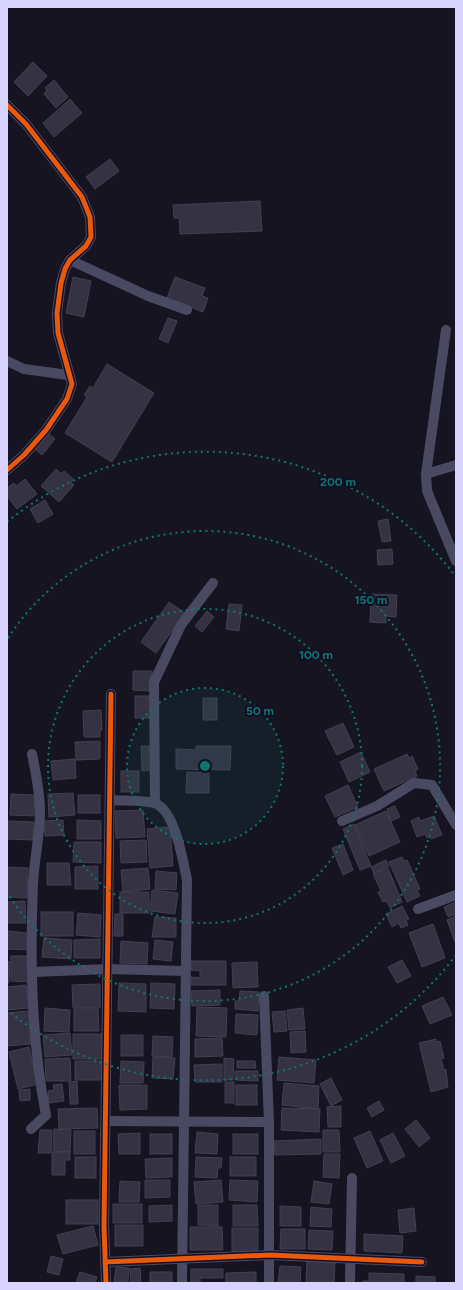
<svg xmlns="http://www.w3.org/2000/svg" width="463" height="1290" font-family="Figtree,sans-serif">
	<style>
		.building { fill: #343243; stroke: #433f54 }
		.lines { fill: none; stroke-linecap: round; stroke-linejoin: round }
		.street { stroke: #4a4962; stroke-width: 10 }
		.cycleway-casing { stroke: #130f26; stroke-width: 8 }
		.cycleway { stroke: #e8590c; stroke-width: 5 }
		.ring { fill: none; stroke: #0f766e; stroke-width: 2; stroke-dasharray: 2 4 }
		.centre { fill: #0f766e; stroke: #130f26; stroke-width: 2 }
		.ring-label { font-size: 12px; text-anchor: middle; font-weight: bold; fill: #0f766e; stroke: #130f26; stroke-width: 4; stroke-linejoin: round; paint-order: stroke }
	</style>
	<rect width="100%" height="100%" fill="#161421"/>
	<g class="building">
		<path d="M33,62L47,76L28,96L14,82Z"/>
		<path d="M54,80L68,97L56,108L44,94L47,90L45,88Z"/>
		<path d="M70,99L82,113L54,137L43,123Z"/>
		<path d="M110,159L119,171L95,189L86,177Z"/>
		<path d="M260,201L262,231L180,234L179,218H174L173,205Z"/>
		<path d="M73,277L91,281L84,317L66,313Z"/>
		<path d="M175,277L205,288L202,296L208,298L203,312L167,298Z"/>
		<path d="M168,318L177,321L168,343L159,339Z"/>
		<path d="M107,364L154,393L112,462L65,433L87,397L84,395L90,386L93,388Z"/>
		<path d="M47,432L55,439L42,455L34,448Z"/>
		<path d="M56,469L61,474L64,471L73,479L71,482L74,485L59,502L41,486Z"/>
		<path d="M25,479L37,494L17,509L7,496V488L14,483L16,486Z"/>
		<path d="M45,500L53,514L38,523L30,509Z"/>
		<path d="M388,519L391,541L382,542L378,521Z"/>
		<path d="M392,549L393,564L378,565L377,550Z"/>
		<path d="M371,594L397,595L396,617L386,616V623L370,622Z"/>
		<path d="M169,602L185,613L156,653L141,642Z"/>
		<path d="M229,604L242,605L239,631L226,629Z"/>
		<path d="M207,611L214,617L202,632L195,626Z"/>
		<path d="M133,671H152V691L133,690Z"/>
		<rect x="135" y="696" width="16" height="22"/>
		<rect x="203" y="698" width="14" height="22"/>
		<path d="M101,710L102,730H100V737H84L83,711Z"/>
		<path d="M343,723L354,747L337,755L325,731Z"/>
		<path d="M100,741V759L76,760L75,742Z"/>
		<path d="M141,746H151L152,770L142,771Z"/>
		<path d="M196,746H231L230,770L176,769V749L196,750Z"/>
		<path d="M361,752L370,772L349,782L340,762Z"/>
		<path d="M407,754L409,758L412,756L418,769L415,771L417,776L384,791L374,769Z"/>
		<path d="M75,759L76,778L53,780L51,761Z"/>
		<rect x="121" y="771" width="18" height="21"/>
		<path d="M187,772L209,773V793H186Z"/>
		<path d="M348,785L358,807L335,817L325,796Z"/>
		<path d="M73,793L75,815L49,817L48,794Z"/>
		<path d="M11,794L35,795L34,816L10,815Z"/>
		<rect x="78" y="795" width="22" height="18"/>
		<path d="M395,806L400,817L391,821L387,809Z"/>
		<path d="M143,810L145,837L116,838L115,811Z"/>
		<path d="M386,811L400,842L369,856L355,825Z"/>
		<path d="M434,816L442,835L431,839L430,837L427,838L425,834L417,837L411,821L419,817L420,821Z"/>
		<path d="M63,820L64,835L45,836L44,821Z"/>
		<path d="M77,820L101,821V839H77Z"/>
		<path d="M7,821L34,822L33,840L7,839Z"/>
		<path d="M354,824L371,866L360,870L343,829Z"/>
		<path d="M170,827L173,866L150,868L147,829Z"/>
		<path d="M146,840L147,862L121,863L120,841Z"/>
		<path d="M74,842H101V863L73,862Z"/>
		<path d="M343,844L353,870L343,875L332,848Z"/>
		<path d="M402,857L404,861L407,860L420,889L417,890L420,896L407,902L389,862Z"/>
		<path d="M386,860L389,866L374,873L371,867Z"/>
		<path d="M47,863H69L71,885H47Z"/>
		<path d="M98,866V889H75V867Z"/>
		<path d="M7,867L28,868L27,898L7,897Z"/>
		<path d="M148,868L150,889L123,892L121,870Z"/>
		<path d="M388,868L402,902L390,908L387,901L383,902L378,892L381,891L373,874Z"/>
		<path d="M156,871L177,873L176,890L155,889Z"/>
		<path d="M152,890L178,893L175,914L150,911Z"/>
		<rect x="120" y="892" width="29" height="21"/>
		<path d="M25,901L26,923H7V902Z"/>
		<path d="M456,902V914L448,917L444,907Z"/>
		<path d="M402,906L409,919L406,920L408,925L401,928L399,923L392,927L386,914Z"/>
		<rect x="41" y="912" width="32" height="24"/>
		<path d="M78,913L101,915L100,937L76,935Z"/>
		<path d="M115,914H123V936H114Z"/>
		<path d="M456,916V945L447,920Z"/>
		<path d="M155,917L176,918V937H152Z"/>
		<path d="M433,924L445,958L422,967L409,933Z"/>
		<path d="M7,931L28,933L27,950L7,949Z"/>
		<path d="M44,938L72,940L71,959L42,957Z"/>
		<path d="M100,939V958H74V940Z"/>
		<path d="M155,940L173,942L171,961L153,959Z"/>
		<path d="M121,941L148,943L147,964L120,963Z"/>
		<path d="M11,956H29V982L11,981Z"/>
		<path d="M402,960L411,976L397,983L388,967Z"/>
		<path d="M7,961L10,962L9,983H7Z"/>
		<path d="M191,961H226V985H191V977L200,978V971L191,970Z"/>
		<path d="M257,962L258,987L233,988L232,963Z"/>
		<path d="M119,983L146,984V1012L118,1011Z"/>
		<path d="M151,983L175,984L174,1009L150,1008Z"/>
		<path d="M100,984V1008H73L72,985Z"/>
		<path d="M26,985L29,1008L7,1010V987Z"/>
		<path d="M220,990V1005L192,1006L191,991Z"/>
		<path d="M240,991L259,992L258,1011L235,1009V1001H239Z"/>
		<path d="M443,997L452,1015L430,1024L422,1006Z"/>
		<path d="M197,1007L227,1008L226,1037L196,1036Z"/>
		<path d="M45,1008L70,1010L69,1032L44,1031Z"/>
		<path d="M303,1008L305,1029L289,1030L287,1010Z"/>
		<path d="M74,1009H98L99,1031H74Z"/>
		<path d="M28,1011L31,1044L7,1046V1013Z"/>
		<path d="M285,1011L287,1031L274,1032L272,1012Z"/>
		<path d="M236,1014L258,1015L257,1035L235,1033Z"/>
		<path d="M305,1031L306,1052L291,1053L290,1032Z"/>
		<path d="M70,1033L72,1055L45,1057L43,1035Z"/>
		<rect x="73" y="1034" width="29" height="25"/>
		<rect x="121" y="1035" width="22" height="21"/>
		<path d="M153,1036L173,1037L172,1057L152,1056Z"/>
		<path d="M222,1038L223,1056L195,1057V1039Z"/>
		<path d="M436,1039V1042L440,1041L444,1058L441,1059L444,1070L446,1069L448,1087L431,1092L419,1043Z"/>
		<path d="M29,1047L38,1084L18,1089L9,1052Z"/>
		<path d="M153,1057L175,1058L173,1079L152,1078Z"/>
		<path d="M279,1057L316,1060L314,1083L277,1080Z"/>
		<path d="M70,1058L71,1081H46L45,1059Z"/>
		<path d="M224,1058L234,1059L233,1080H224Z"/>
		<path d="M75,1061H103L102,1080H75Z"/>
		<path d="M121,1061L144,1062L143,1083H120Z"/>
		<path d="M237,1061H255L256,1068H237Z"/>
		<path d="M222,1064V1082H195L194,1065Z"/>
		<path d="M235,1071H258V1081L235,1080Z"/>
		<path d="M331,1078L342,1100L331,1106L320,1084Z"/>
		<path d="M77,1081L78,1104H70L69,1082Z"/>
		<rect x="225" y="1082" width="9" height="21"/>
		<path d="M284,1083L319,1086L318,1109L282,1105Z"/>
		<path d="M62,1084L64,1101L49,1103L48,1091L54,1090L53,1085Z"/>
		<path d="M119,1085H147V1109L120,1110Z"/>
		<rect x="236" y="1085" width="21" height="20"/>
		<path d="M30,1089V1100L20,1101L19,1090Z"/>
		<path d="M379,1101L384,1110L372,1117L367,1108Z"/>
		<path d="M341,1106V1127H328L327,1107Z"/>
		<path d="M97,1108L98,1128L59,1129L58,1109Z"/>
		<path d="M282,1108L320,1109L319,1132L281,1130Z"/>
		<path d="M416,1120L430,1138L419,1147L405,1129Z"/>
		<path d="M54,1129L71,1130L70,1152L53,1151Z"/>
		<path d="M40,1130H52L51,1153H38Z"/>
		<path d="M323,1130H339L340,1152H323Z"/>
		<rect x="74" y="1131" width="21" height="23"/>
		<path d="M370,1131L383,1161L367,1168L354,1138Z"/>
		<path d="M197,1132L218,1134L217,1154L195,1153Z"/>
		<path d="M140,1133V1154H119L118,1134Z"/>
		<path d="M393,1133L405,1156L391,1163L380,1140Z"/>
		<rect x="150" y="1134" width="22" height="20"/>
		<rect x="233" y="1134" width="25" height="20"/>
		<path d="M321,1139V1154L275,1155L274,1141Z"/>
		<path d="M52,1152H70V1160H65V1175H52Z"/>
		<path d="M324,1154H340L339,1178L323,1177Z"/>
		<rect x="75" y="1157" width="21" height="21"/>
		<path d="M196,1157L222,1158L221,1168H218L217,1178L195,1177Z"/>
		<rect x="230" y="1157" width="26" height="19"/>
		<path d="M172,1158V1177L146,1178L145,1159Z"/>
		<path d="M145,1180H170V1197L145,1198Z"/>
		<path d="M221,1180L223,1202L196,1204L194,1182Z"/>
		<path d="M230,1180L258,1181L257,1202L229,1200Z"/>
		<path d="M120,1181L140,1182L139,1202H119Z"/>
		<path d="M314,1181L332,1184L329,1204L311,1202Z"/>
		<rect x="66" y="1200" width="32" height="24"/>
		<rect x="113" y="1204" width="29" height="19"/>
		<path d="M172,1205V1221L149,1222V1206Z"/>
		<path d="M198,1205H218V1226L198,1225Z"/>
		<path d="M233,1205H257L258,1226H233Z"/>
		<path d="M280,1206L301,1207V1226H280Z"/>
		<path d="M311,1207L332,1209L331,1227L310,1226Z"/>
		<path d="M414,1208L416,1231L400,1233L398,1210Z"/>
		<rect x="115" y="1225" width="28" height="21"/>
		<path d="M93,1226L98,1245L63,1254L57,1235Z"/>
		<path d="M190,1227H222L223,1250H190Z"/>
		<rect x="232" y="1228" width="26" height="24"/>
		<path d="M281,1229H305V1249H280Z"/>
		<path d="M309,1230L333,1231L332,1250L308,1249Z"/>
		<path d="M364,1234L403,1236L402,1253L364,1251Z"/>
		<path d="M51,1256L63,1259L59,1275L47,1272Z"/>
		<path d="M307,1261L335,1263L334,1283H306Z"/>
		<path d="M280,1266L301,1267L300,1283H278Z"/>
		<path d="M116,1267L129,1268L128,1283H114Z"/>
		<path d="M140,1268L141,1283H131L130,1269Z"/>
		<path d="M191,1269H223V1278H200V1283H191Z"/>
		<path d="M80,1272L97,1277L95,1283H76Z"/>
		<path d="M150,1272H172V1283H145L150,1282Z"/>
		<path d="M256,1272V1283H226V1273Z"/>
		<path d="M369,1273L404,1274V1283H363V1281H369Z"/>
		<path d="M416,1276L435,1277V1283H416Z"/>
	</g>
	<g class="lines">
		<g class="street">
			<path d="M7,105L26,124L82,197L90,217L91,237L86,246L70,260L65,269L61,283L57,313L58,333L72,384L67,399L46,430L24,455L7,470"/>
			<path d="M70,260L148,296L187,310"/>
			<path d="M446,330L426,474L427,491L456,561"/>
			<path d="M7,361L24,369L68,375"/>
			<path d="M426,474L456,465"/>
			<path d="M111,800C124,801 141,800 154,803C175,809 183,861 187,880L182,1283"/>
			<path d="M155,803L154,682L181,625L213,583"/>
			<path d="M342,821L377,806L414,783L432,785L456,825"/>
			<path d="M418,909L456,895"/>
			<path d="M33,972L108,969L185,971"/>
			<path d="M264,996L269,1122V1283"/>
			<path d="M106,1121L269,1122"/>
			<path d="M31,1129L46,1115C31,1039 30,961 33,884C34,860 40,836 40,812C40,792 36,774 32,754"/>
			<path d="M105,1262L270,1255L422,1262"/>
			<path d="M106,1283L104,1226L111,694"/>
			<path d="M350,1283L352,1178"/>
		</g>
		<defs>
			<g id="cycleway">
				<path d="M7,105L26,124L82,197L90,217L91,237L86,246L70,260L65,269L61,283L57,313L58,333L72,384L67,399L46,430L24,455L7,470"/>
				<path d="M105,1262L270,1255L422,1262"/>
				<path d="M106,1283L104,1226L111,694"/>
			</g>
		</defs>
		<use href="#cycleway" class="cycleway-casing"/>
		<use href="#cycleway" class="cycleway"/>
	</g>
	<circle cx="205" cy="766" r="78" fill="#0f766e" fill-opacity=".12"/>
	<g class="ring">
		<circle cx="205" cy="766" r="78"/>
		<circle cx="205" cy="766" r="157"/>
		<path d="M8 638A235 235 0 1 1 8 894"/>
		<path d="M456 955A314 314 0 0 1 7 1010M7 522A314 314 0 0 1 456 577"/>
	</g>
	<circle cx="205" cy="766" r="6" class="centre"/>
	<g class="ring-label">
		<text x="338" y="486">200 m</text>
		<text x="371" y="604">150 m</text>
		<text x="316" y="659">100 m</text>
		<text x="260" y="715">50 m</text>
	</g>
	<rect width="463" height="1290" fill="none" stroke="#d9d4ff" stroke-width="16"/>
</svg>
